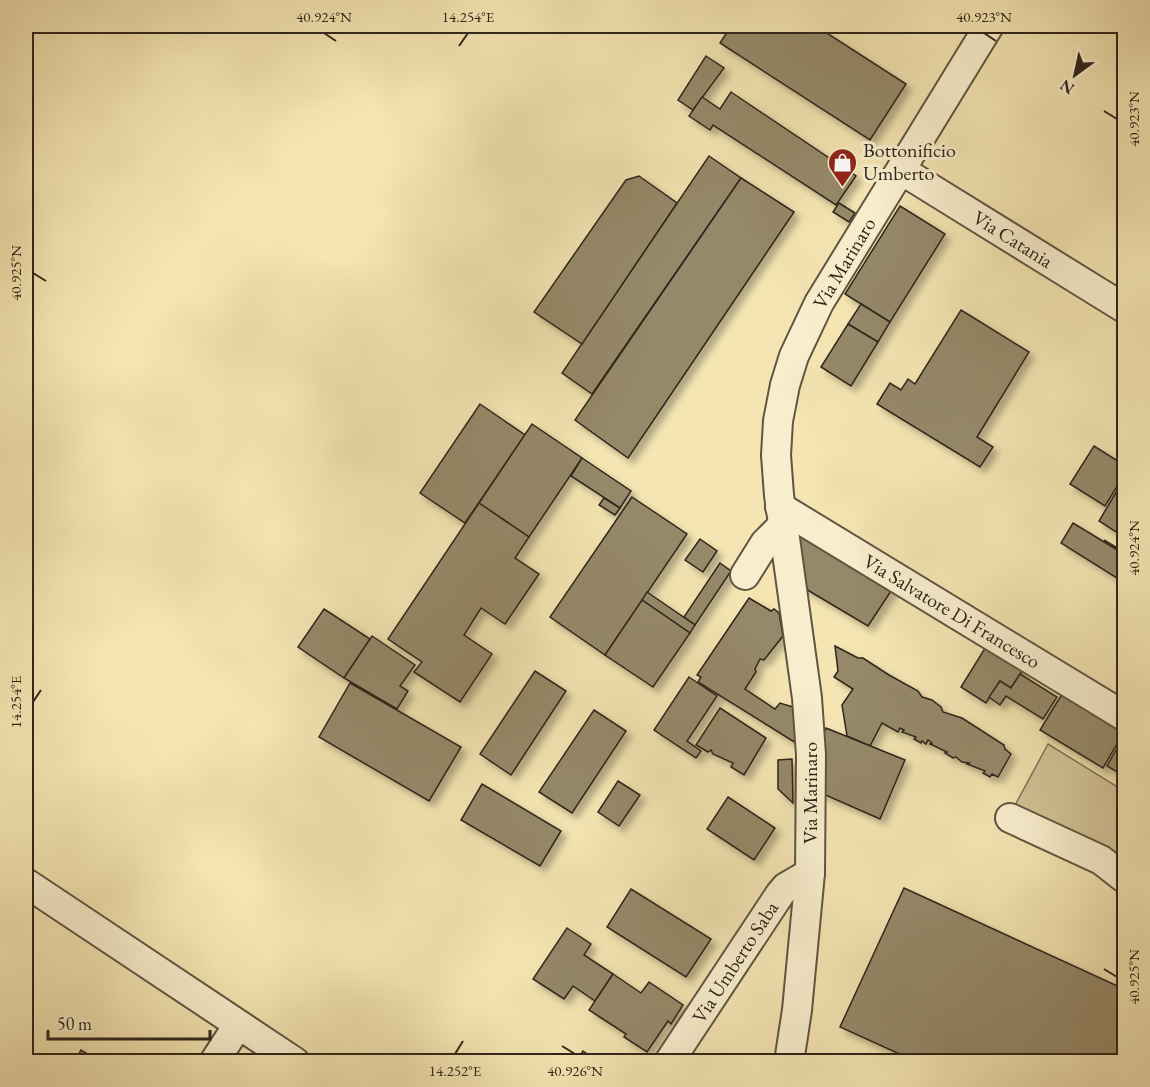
<svg xmlns="http://www.w3.org/2000/svg" width="1150" height="1087" font-family="'EB Garamond',serif">
	<style>
		.green { fill: #d3c498; stroke: #817459; stroke-width: 1.5 }
		.building { fill: #958969; stroke: #2f251a; stroke-width: 1.5; filter: url(#shadow) }
		.lines { fill: none; stroke-linecap: round; stroke-linejoin: round }
		.minor-casing { stroke: #605540; stroke-width: 32 }
		.minor { stroke: #f8eecd; stroke-width: 28 }
		.ticks { fill: none; stroke: #2f251a; stroke-width: 2 }
		.labels { text-anchor: middle; stroke-width: 6; stroke-linejoin: round; paint-order: stroke }
		.poi-label { font-size: 20px; fill: #2f251a; stroke: #f8eecd; text-anchor: start }
		.street-label { font-size: 20px; fill: #2f251a; stroke: #f8eecd }
		.neatline { fill: none; stroke: #2f251a; stroke-width: 2 }
		.ticks-label { font-size: 15px; text-anchor: middle; fill: #2f251a }
	</style>
	<defs>
		<filter id="shadow"><feDropShadow dx="5.5" dy="5.5" stdDeviation="3" flood-color="#0004"/></filter>
	</defs>
	<rect width="100%" height="100%" fill="#f4e5b2"/>
	<filter id="stains"><feTurbulence type="fractalNoise" baseFrequency=".00333" numOctaves="4"/><feColorMatrix values="0 0 0 0 .2 0 0 0 0 .09 0 0 0 0 .02 0 0 0 .5 -.17"/></filter>
	<radialGradient id="worn" r=".72"><stop offset=".6" stop-color="#630" stop-opacity="0"/><stop offset="1" stop-color="#630" stop-opacity=".3"/></radialGradient>
	<path class="green" d="M1048,744L1124,791V861L1013,809Z"/>
	<g class="building">
		<path d="M731,26H816L906,84L870,140L720,43Z"/>
		<path d="M706,56L724,68L693,110L678,100Z"/>
		<path d="M731,92L856,176L836,205L713,125L710,130L689,116L702,97L720,109Z"/>
		<path d="M709,156L741,178L592,394L562,373Z"/>
		<path d="M639,176L677,203L582,344L534,312L626,180Z"/>
		<path d="M741,178L794,212L628,458L575,420Z"/>
		<path d="M839,203L855,213L849,222L833,212Z"/>
		<path d="M900,206L945,234L890,322L845,294Z"/>
		<path d="M861,304L890,322L878,342L848,324Z"/>
		<path d="M961,310L1029,352L977,437L993,447L980,467L877,404L890,383L901,390L908,379L915,384Z"/>
		<path d="M848,324L878,342L851,386L821,367Z"/>
		<path d="M480,404L525,435L465,523L420,493Z"/>
		<path d="M532,424L582,458L529,537L479,503Z"/>
		<path d="M1094,446L1124,465V475L1105,506L1070,484Z"/>
		<path d="M582,458L631,491L620,508L571,476Z"/>
		<path d="M1124,479V537L1099,521Z"/>
		<path d="M632,497L687,534L605,655L550,617Z"/>
		<path d="M604,498L620,508L615,515L599,505Z"/>
		<path d="M479,503L529,537L515,558L539,574L505,624L481,608L464,635L492,654L460,702L414,672L422,662L388,639Z"/>
		<path d="M1073,523L1124,554V573L1120,580L1061,543Z"/>
		<path d="M794,526L893,588L868,626L794,582Z"/>
		<path d="M700,539L717,551L703,572L685,560Z"/>
		<path d="M720,563L731,571L695,625L684,617Z"/>
		<path d="M647,592L695,625L690,633L642,600Z"/>
		<path d="M749,598L771,611L774,609L779,613L783,636L764,660L760,659L755,669L756,672L745,689L775,709L780,703L793,707L796,743L698,682L701,677L697,675Z"/>
		<path d="M642,600L690,633L653,687L605,655Z"/>
		<path d="M324,609L370,639L344,678L298,647Z"/>
		<path d="M372,636L415,665L400,686L408,691L397,709L344,678Z"/>
		<path d="M987,645L1024,668L1011,688L1000,681L986,703L961,687Z"/>
		<path d="M835,646L858,658H863L889,675L918,691L922,697L932,700L941,707L943,712L962,718L1004,745L1005,749L1011,754L998,777L992,774L990,777L983,773L985,771L967,764L969,763L962,762L956,757L953,758L945,753L947,752L930,744L932,743L928,740L926,744L922,741L921,743L914,739L916,737L902,732L904,730L900,728L898,732L882,723L870,746L847,736L842,705L853,689L834,677L838,671Z"/>
		<path d="M535,671L566,691L511,775L480,754Z"/>
		<path d="M1020,674L1057,697L1043,719L1006,696L1000,705L989,697L1000,681L1011,688Z"/>
		<path d="M689,677L717,696L687,741L701,751L696,758L654,730Z"/>
		<path d="M350,683L461,747L429,801L319,737Z"/>
		<path d="M1062,694L1124,732L1103,768L1040,730Z"/>
		<path d="M720,708L766,738L744,775L731,767L733,763L713,754L711,750L708,752L696,745Z"/>
		<path d="M594,710L626,731L572,813L539,792Z"/>
		<path d="M826,728L905,760L880,819L821,793V779L826,769L822,767L820,742Z"/>
		<path d="M1124,736V776L1107,766Z"/>
		<path d="M792,759L793,803L778,789V760Z"/>
		<path d="M618,781L640,795L619,826L598,812Z"/>
		<path d="M482,784L561,831L540,866L461,820Z"/>
		<path d="M728,797L775,828L754,860L707,829Z"/>
		<path d="M904,888L1124,989V1043L1116,1062H917L840,1027Z"/>
		<path d="M631,889L711,939L686,977L607,927Z"/>
		<path d="M567,928L591,944L584,955L613,974L595,1001L573,986L564,999L533,979Z"/>
		<path d="M613,974L641,993L649,982L683,1005L671,1024L668,1021L647,1052L624,1037L626,1034L589,1010Z"/>
		<path d="M81,1050L100,1062H74Z"/>
		<path d="M583,1051L599,1062H576Z"/>
		<path d="M246,1055L255,1062H236L239,1056L243,1059Z"/>
	</g>
	<g class="lines">
		<defs>
			<g id="minor">
				<path d="M901,170L1124,308"/>
				<path d="M780,507L1124,716"/>
				<path d="M745,575L765,543L783,525"/>
				<path d="M1010,818L1101,860L1124,878"/>
				<path d="M26,883L295,1062"/>
				<path d="M214,1062L238,1025"/>
				<path d="M669,1062L780,894L786,887L810,873"/>
				<path d="M789,1062L797,1010L810,873L811,755L807,698L779,495L776,455L778,421L785,385L794,356L819,303L989,26"/>
			</g>
		</defs>
		<use href="#minor" class="minor-casing"/>
		<use href="#minor" class="minor"/>
	</g>
	<path class="ticks" d="M324,33L336,41M984,33L996,41M459,46L468,33M1104,111L1117,119M33,273L46,281M1104,540L1117,548M33,702L41,690M1104,969L1117,977M562,1046L575,1054M455,1054L463,1041"/>
	<defs>
		<symbol id="shop-pin" viewBox="-11 -11 22 30"><path d="M0 17L-7.5 6A9.5 9.5 0 1 1 7.5 6Z" fill="#8f2418" stroke="#f8eecd"/><path d="M-5-2.5h2.3a2.7 3.5 0 0 1 5.4 0H5L5.5 6h-11ZM-1.5-2.5h3a1.5 2.3 0 0 0-3 0Z" fill="#fff"/></symbol>
	</defs>
	<g fill-rule="evenodd">
		<use href="#shop-pin" x="826" y="146" width="33" height="45"/>
	</g>
	<g class="labels">
		<g class="poi-label">
			<text x="863" y="157">Bottonificio<tspan x="863" dy="23">Umberto</tspan></text>
		</g>
		<g class="street-label">
			<text transform="translate(1013 239) rotate(32)" y="7">Via Catania</text>
			<text transform="translate(844 263) rotate(-59)" y="7">Via Marinaro</text>
			<text transform="translate(952 611) rotate(31)" y="7">Via Salvatore Di Francesco</text>
			<text transform="translate(810 793) rotate(-90)" y="7">Via Marinaro</text>
			<text transform="translate(735 962) rotate(-57)" y="7">Via Umberto Saba</text>
		</g>
	</g>
	<rect width="1150" height="1087" fill="none" stroke="#f4e5b2" stroke-width="66"/>
	<g transform="translate(1075 75) rotate(213)" stroke="#f8eecd" stroke-width="4.5" paint-order="stroke">
	<path d="M0-4.5L10 22L0 15L-10 22Z" fill="#2f251a"/>
	<text y="-9" font-size="16" font-weight="bold" text-anchor="middle" fill="#2f251a">N</text>
	</g>
	<path d="M48 1030v9h162v-9" fill="none" stroke="#2f251a" stroke-width="3"/>
	<text x="57" y="1030" font-size="18" fill="#2f251a" stroke="#f8eecd" stroke-width="4.5" paint-order="stroke">50 m</text>
	<rect x="33" y="33" width="1084" height="1021" class="neatline"/>
	<g class="ticks-label">
		<text x="324" y="22">40.924°N</text>
		<text x="468" y="22">14.254°E</text>
		<text x="984" y="22">40.923°N</text>
		<text transform="translate(1134 119) rotate(-90)" y="5">40.923°N</text>
		<text transform="translate(16 273) rotate(-90)" y="5">40.925°N</text>
		<text transform="translate(1134 548) rotate(-90)" y="5">40.924°N</text>
		<text transform="translate(16 702) rotate(-90)" y="5">14.254°E</text>
		<text transform="translate(1134 977) rotate(-90)" y="5">40.925°N</text>
		<text x="455" y="1076">14.252°E</text>
		<text x="575" y="1076">40.926°N</text>
	</g>
	<rect width="100%" height="100%" filter="url(#stains)"/>
	<rect width="100%" height="100%" fill="url(#worn)"/>
</svg>
